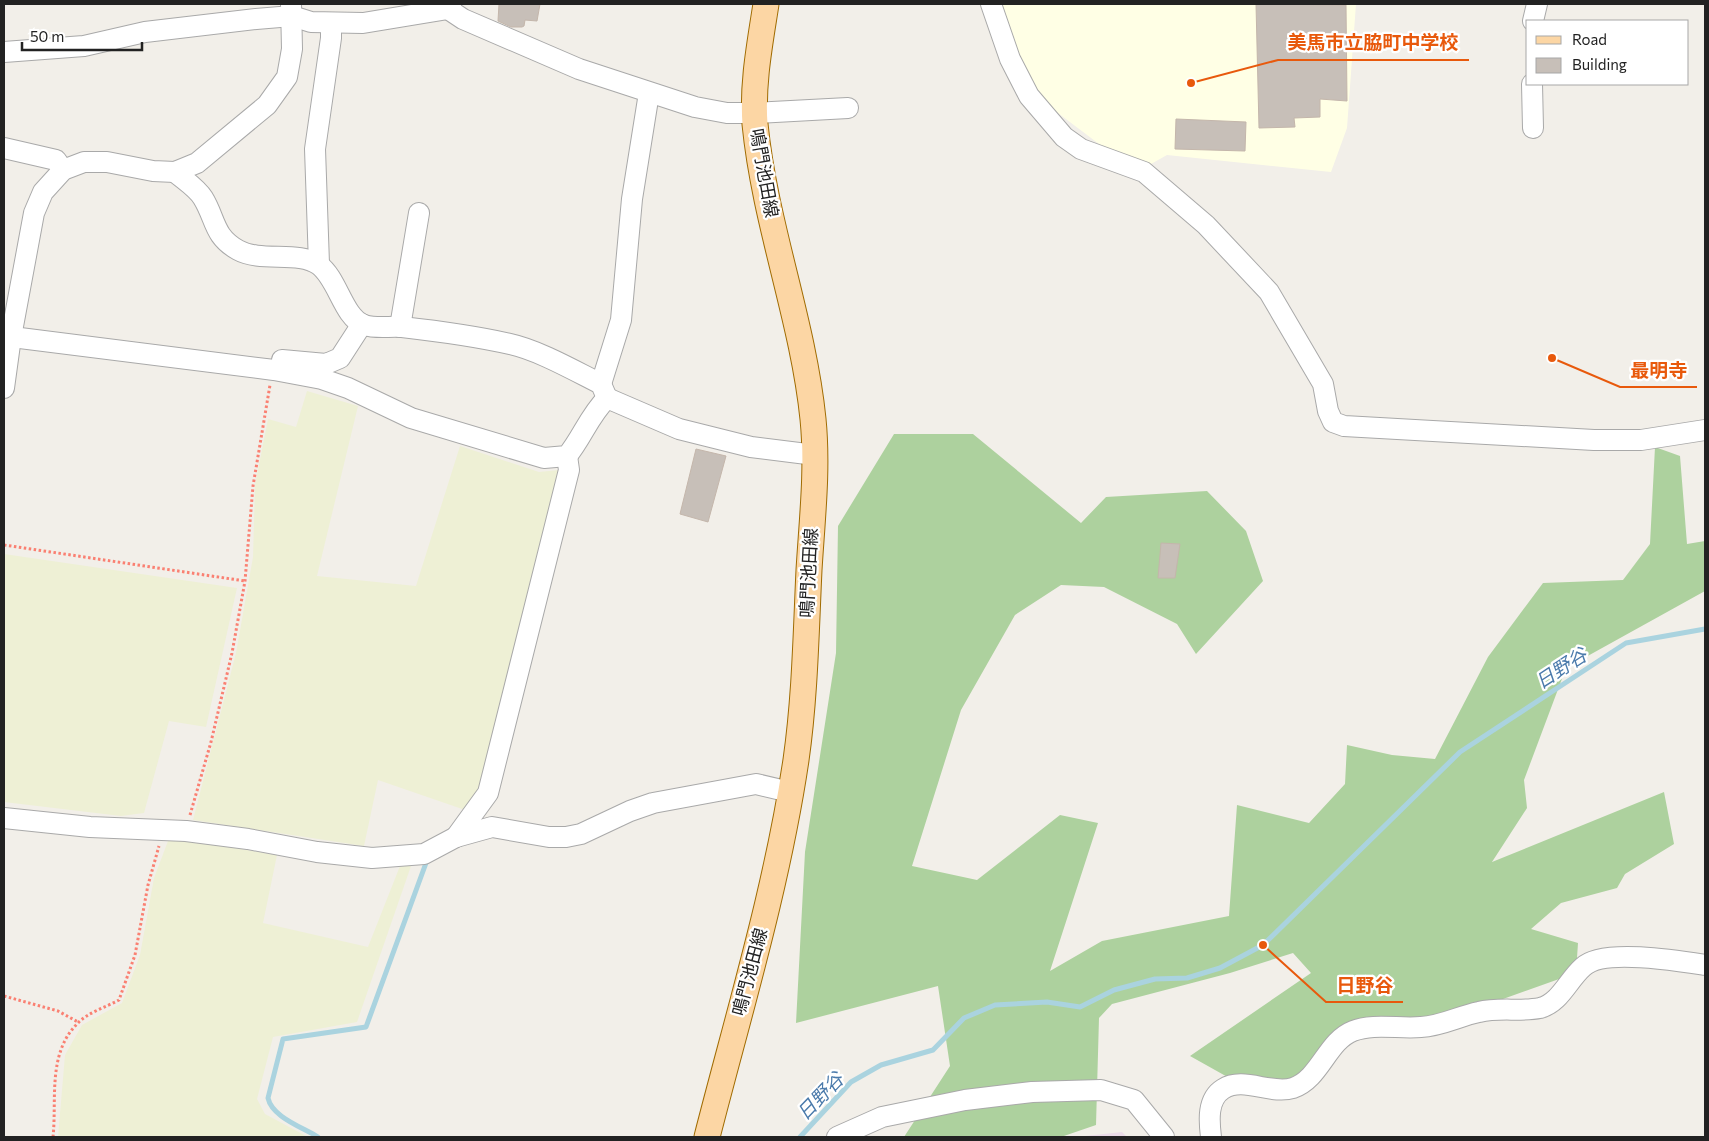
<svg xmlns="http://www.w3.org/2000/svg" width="1709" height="1141" font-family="Commissioner,'Noto Sans JP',sans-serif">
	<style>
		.industrial { fill: #ebdbe8 }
		.education { fill: #ffffe5 }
		.farmland { fill: #eef0d5 }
		.forest { fill: #add19e }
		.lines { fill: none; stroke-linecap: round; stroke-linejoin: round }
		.stream { stroke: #aad3df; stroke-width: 5 }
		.building { fill: #c7bfb8; stroke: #c4b6ab }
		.minor-casing { stroke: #a9a9a9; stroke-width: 22 }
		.major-casing { stroke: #a06b00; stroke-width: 27 }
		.path { stroke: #fa8072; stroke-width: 3; stroke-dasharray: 2.5 2.5; stroke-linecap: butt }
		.minor { stroke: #fff; stroke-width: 20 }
		.major { stroke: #fcd6a4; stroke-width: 25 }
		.labels { text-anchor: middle; stroke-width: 4.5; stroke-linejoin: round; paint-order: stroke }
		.street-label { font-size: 18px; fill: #222; stroke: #fff }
		.water-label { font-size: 19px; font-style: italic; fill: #4a7aab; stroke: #fff }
		.leader { fill: none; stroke: #e8590c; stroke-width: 2 }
		.callout-dot { fill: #e8590c; stroke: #fff; stroke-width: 2 }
		.callout-label { font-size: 19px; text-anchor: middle; font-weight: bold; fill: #e8590c; stroke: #fff; stroke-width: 4.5; stroke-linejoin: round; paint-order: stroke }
	</style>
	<rect width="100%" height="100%" fill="#f2efe9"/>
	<path class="industrial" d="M1122,1132L1127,1137H1076Z"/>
	<path class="education" d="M1000,4H1356L1347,128L1331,172L1167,155L1151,164L1103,147L1042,101L1020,65Z"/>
	<g class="farmland">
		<path d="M307,391L358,406L317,576L416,586L460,446L539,472L559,470L483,793L468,811L378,780L364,846L193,820L236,653L253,557L255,485L268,419L296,427Z"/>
		<path d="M4,554L237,588L206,727L169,721L144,813L121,816L4,802Z"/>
		<path d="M180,839L277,855L263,923L368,947L400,866H411L357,1022L273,1037L257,1099L265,1114L308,1137H58L65,1055L82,1025L122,1003L140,955L154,878L168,841Z"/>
	</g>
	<path class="forest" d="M894,434H973L1081,523L1106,497L1207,491L1246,531L1263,581L1196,654L1177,624L1104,587L1061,585L1015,615L961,710L912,866L977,880L1060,815L1098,823L1050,971L1102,941L1229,916L1237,805L1309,823L1345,784L1347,745L1392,755L1435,759L1488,657L1543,583L1623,580L1650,544L1655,447L1680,456L1687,544L1705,541V591L1566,668L1524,780L1527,808L1492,862L1664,792L1674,844L1625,874L1617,888L1561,903L1531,929L1578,943L1576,973L1464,1013L1343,1025L1311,1077L1240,1084L1190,1056L1311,973L1293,953L1230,973L1112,1004L1099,1018L1096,1125L1061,1137H904L950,1066L938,986L796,1023L805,852L836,653L838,526Z"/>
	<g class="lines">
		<g class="stream">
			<path d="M318,1137C302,1127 272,1117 268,1098L283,1039L366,1027L426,863"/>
			<path d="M800,1137L851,1082L881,1065L933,1050L964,1018L995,1005L1047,1002L1080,1007L1114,990L1155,979L1187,978L1220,968L1263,945L1460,752L1626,643L1705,629"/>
		</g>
	</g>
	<g class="building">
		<path d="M499,4H540L537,21L525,20L524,26L522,27H511L498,21Z"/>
		<path d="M1256,4L1346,5L1347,101L1320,99V117L1294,118L1295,127L1259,128Z"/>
		<path d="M1176,119L1246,122L1245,151L1175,149Z"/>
		<path d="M696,449L726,456L708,522L680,514Z"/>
		<path d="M1161,543L1180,544L1175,578H1158Z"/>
	</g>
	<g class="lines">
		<defs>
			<g id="minor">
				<path d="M991,4L1010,59L1029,96L1064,137L1081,149L1144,172L1206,225L1269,292L1323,384L1328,411L1333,422L1344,426L1594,440H1641L1705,430"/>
				<path d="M448,9L463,19L579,69L695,107L727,113H755L848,108"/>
				<path d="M1533,21L1537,4"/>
				<path d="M4,52L84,46L145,32L256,19L292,16L311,22L363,23L448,9L451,4"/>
				<path d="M1532,84L1533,128"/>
				<path d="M4,148L56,160L63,170"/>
				<path d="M175,172C184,180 197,188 203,198C216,219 213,236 238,250C261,263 299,250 319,265C338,279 343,317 364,325C377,329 389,326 402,327C437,331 475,336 510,344C538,350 575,371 601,384L607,398"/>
				<path d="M319,264L315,149L331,38V24"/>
				<path d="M400,327L419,213"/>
				<path d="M4,336L274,370L322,379L348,388L411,418L544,458L567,456C582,438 589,416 607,398L679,429L751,447L815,455"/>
				<path d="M282,360L326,364L340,358L362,324"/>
				<path d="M601,384L621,320L632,199L649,93"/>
				<path d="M4,388L11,337L34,213L43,192L63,170L84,162H107L153,171L175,172L197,163L267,105L287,77L292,49L291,4"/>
				<path d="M4,818L90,827L186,831L248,839L317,852L372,858L424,854L456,837L492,827L549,837H566L581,834L630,811L653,803L756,784L790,792"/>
				<path d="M456,837L488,793L569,470L567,456"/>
				<path d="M837,1137L882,1117L965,1100L1032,1092L1101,1090L1134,1100L1164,1137"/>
				<path d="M1211,1137C1209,1121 1207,1099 1223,1089C1243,1076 1271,1095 1293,1088C1320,1079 1327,1041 1353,1031C1373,1023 1399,1029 1421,1027C1442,1026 1459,1016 1479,1012C1499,1007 1520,1012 1540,1008C1560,1003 1568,980 1583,967C1602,948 1680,961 1705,965"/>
			</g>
			<path id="major" d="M707,1137C739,1012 777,888 796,760C805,697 806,633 809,570C812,520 818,469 813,419C803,320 765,225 755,124C752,84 760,43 766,4"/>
		</defs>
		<use href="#minor" class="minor-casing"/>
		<use href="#major" class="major-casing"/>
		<g class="path">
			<path d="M4,545L245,581"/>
			<path d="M190,815L211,742L232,653L245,581L253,486L270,385"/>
			<path d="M4,996L58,1011L78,1022"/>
			<path d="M53,1137C57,1099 47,1053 78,1023C87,1013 106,1007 119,1000L135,955L148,885L159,846"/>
		</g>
		<use href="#minor" class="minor"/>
		<use href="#major" class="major"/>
	</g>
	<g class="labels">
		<g class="street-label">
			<text transform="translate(764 173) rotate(80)" y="6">鳴門池田線</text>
			<text transform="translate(809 573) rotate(-87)" y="6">鳴門池田線</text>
			<text transform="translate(750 972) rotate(-75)" y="6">鳴門池田線</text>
		</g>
		<g class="water-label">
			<text transform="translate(1561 668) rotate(-33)" y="7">日野谷</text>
			<text transform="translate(820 1096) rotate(-46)" y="7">日野谷</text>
		</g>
	</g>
	<path class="leader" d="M1191 83L1278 60H1469M1552 358L1620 387H1697M1263 945L1326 1002H1403"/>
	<g class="callout-dot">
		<circle cx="1191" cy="83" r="5"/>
		<circle cx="1552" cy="358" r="5"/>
		<circle cx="1263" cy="945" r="5"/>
	</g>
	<g class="callout-label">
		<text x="1373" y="49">美馬市立脇町中学校</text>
		<text x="1659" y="377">最明寺</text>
		<text x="1365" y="992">日野谷</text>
	</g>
	<rect width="1709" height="1141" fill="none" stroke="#222222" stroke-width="10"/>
	<rect x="1526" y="20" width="162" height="65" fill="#ffffff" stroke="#a7a7a7"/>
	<rect x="1536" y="36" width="25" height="8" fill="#fcd6a4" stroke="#a7a7a7"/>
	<text x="1572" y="45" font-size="15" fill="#222222">Road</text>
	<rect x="1536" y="58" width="25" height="15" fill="#c7bfb8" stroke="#a7a7a7"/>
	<text x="1572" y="70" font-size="15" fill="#222222">Building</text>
	<path d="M22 42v8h120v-8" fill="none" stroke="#222222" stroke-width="2.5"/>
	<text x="30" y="42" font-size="15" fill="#222222" stroke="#ffffff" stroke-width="4" paint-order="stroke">50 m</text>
</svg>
